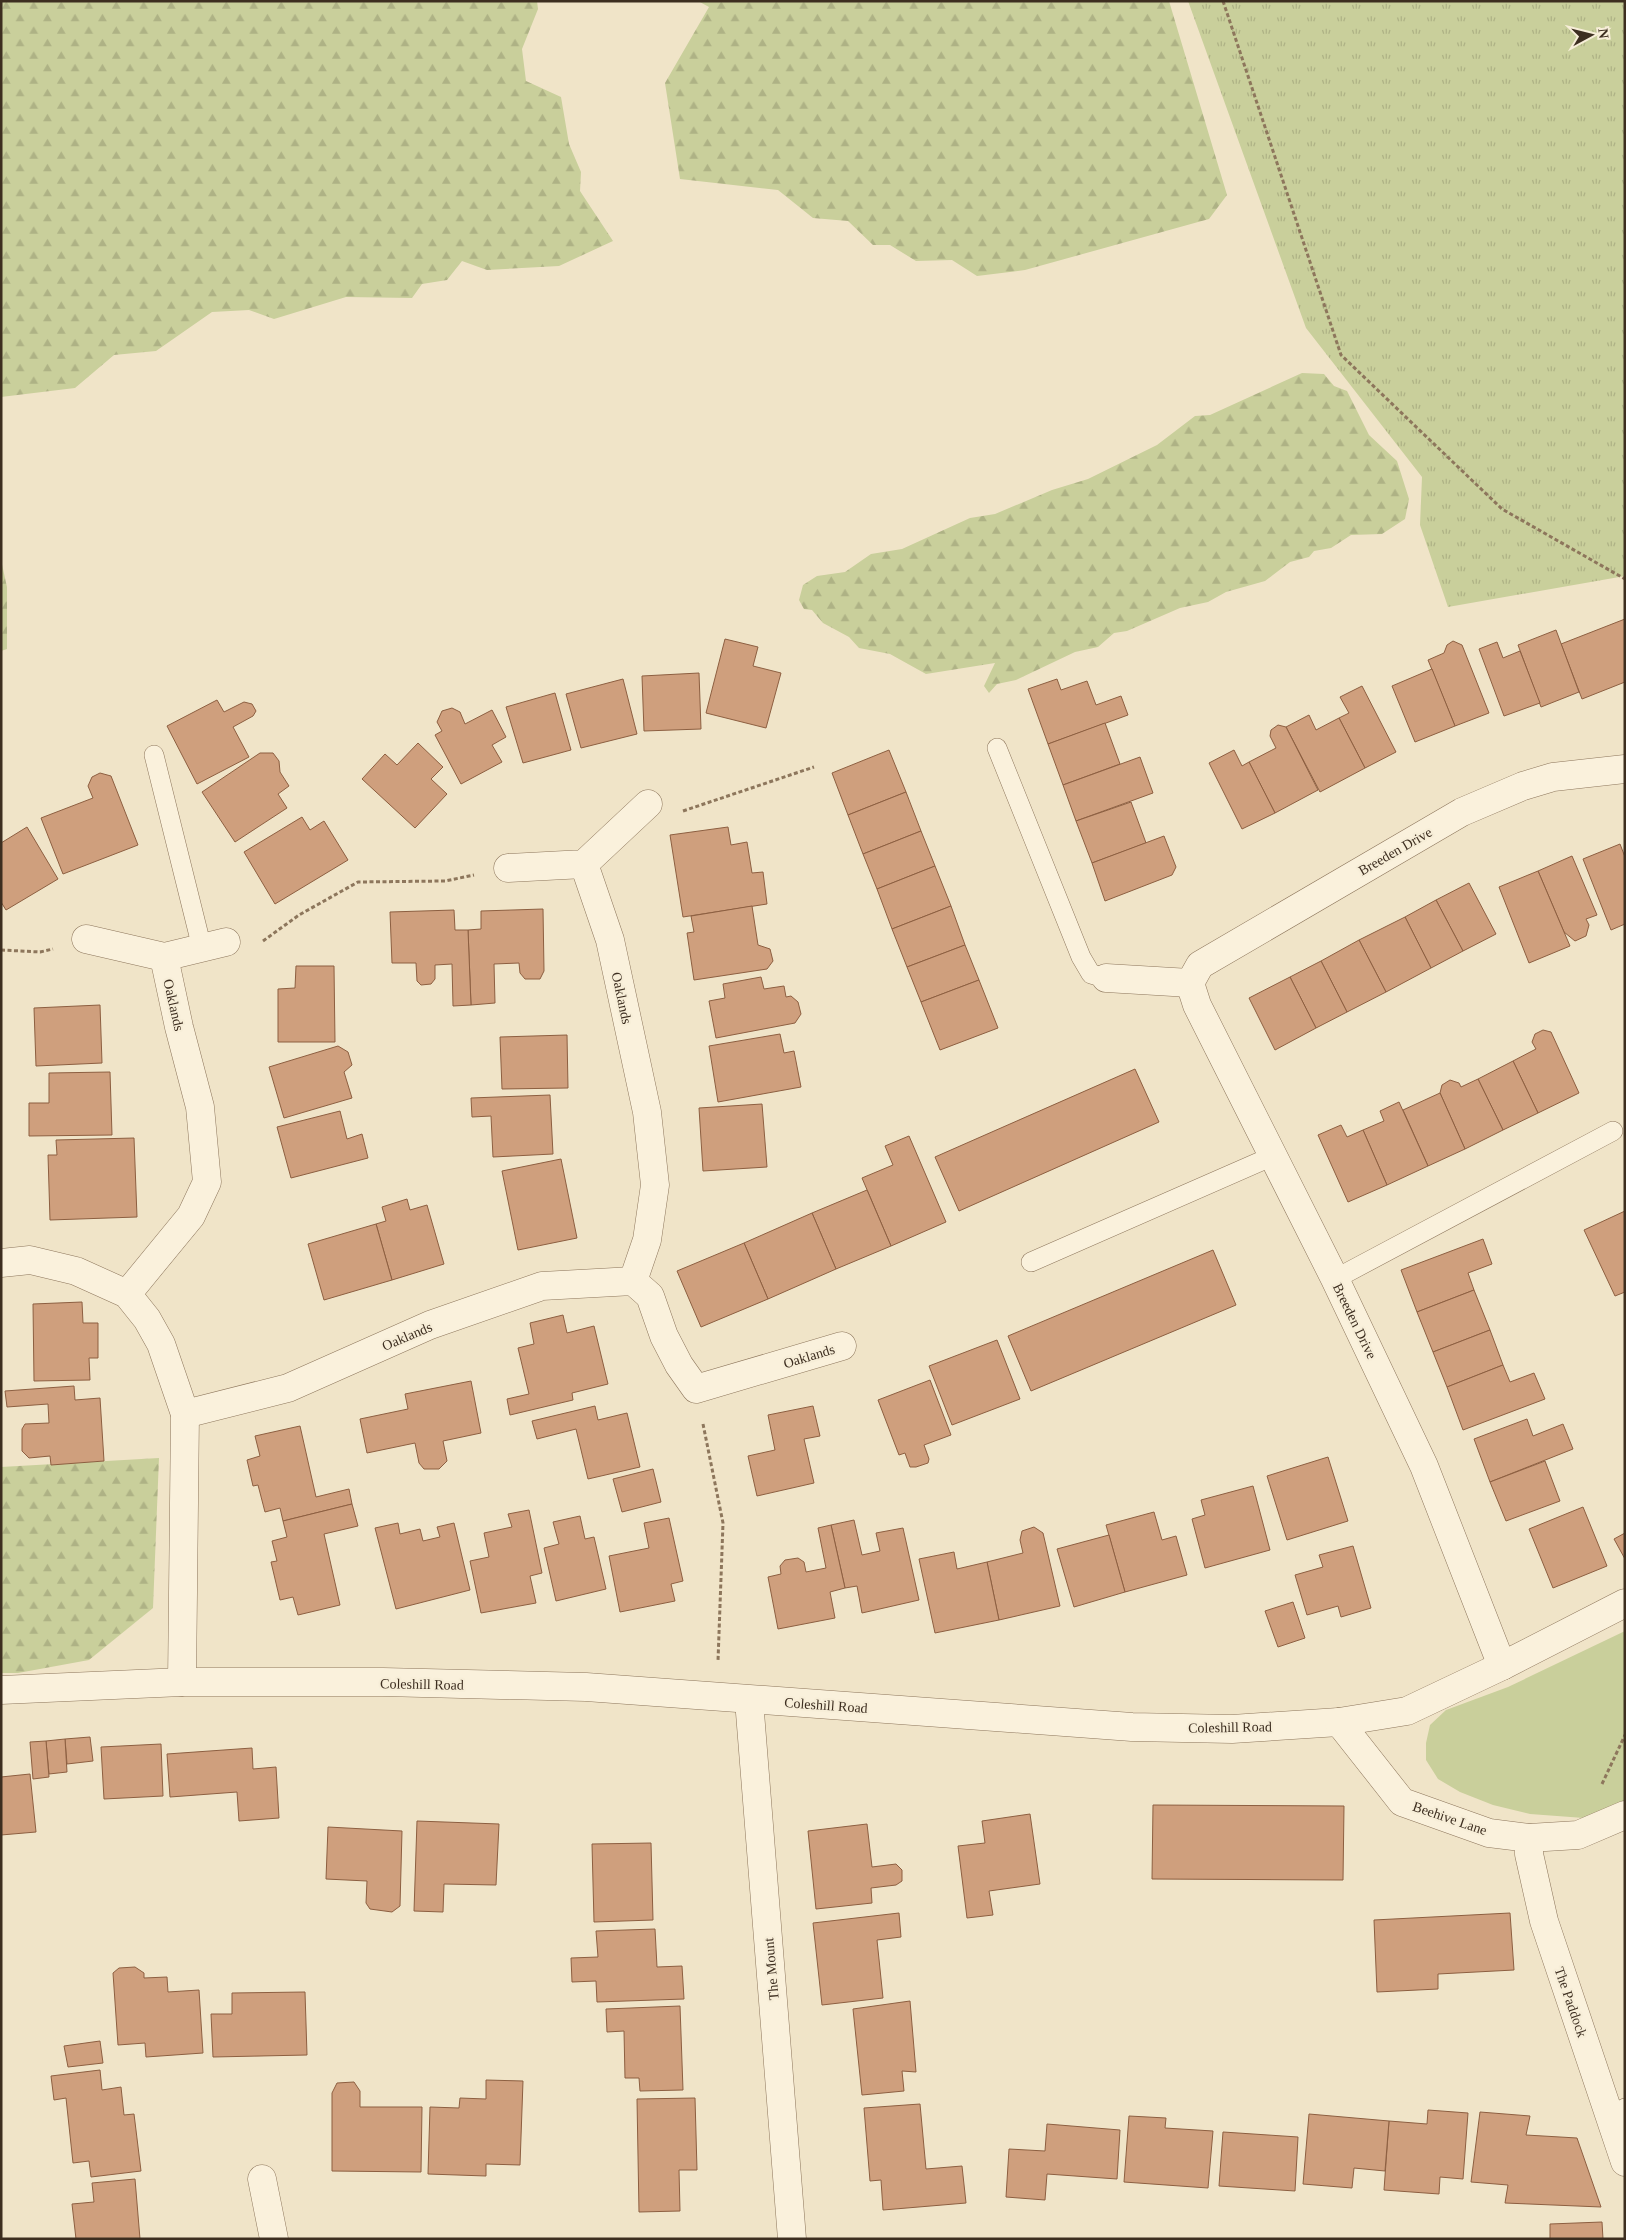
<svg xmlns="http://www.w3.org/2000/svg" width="1626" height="2240" font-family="'Times New Roman',serif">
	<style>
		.grass { fill: #c9cf9b }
		.forest { fill: url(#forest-firs) }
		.park { fill: url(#park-tufts) }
		.building { fill: #cf9f7d; stroke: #8d5f41 }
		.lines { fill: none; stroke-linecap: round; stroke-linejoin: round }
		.lane-casing { stroke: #8d765c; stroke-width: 20 }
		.street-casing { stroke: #8d765c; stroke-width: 29 }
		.path { stroke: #8d765c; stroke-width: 3; stroke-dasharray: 4 2.5; stroke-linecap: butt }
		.lane { stroke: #faf1dc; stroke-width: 19 }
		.street { stroke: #faf1dc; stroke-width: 28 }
		.labels { text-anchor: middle; stroke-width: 4.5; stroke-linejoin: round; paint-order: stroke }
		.street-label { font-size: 14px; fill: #3d2e20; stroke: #f7eed8 }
	</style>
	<defs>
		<pattern id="forest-firs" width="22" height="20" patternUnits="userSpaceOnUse" patternTransform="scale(1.25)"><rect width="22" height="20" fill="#c9cf9b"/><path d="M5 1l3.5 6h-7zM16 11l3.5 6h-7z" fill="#aeb285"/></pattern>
		<pattern id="park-tufts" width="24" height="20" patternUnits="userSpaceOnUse" patternTransform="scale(1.25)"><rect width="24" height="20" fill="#c9cf9b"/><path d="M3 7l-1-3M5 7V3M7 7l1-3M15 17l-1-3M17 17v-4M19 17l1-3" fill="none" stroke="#aeb285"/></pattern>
	</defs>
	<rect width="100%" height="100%" fill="#f0e4c8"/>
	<path class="grass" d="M1625,1631V1806L1584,1818L1530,1814L1493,1805L1460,1792L1438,1779L1426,1760V1743L1430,1725L1446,1710L1508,1687Z"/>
	<g class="forest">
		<path d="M1,1H537L538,9L522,49L526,81L561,97L569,144L581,172L580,191L613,241L559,266L487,270L462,261L447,280L422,284L412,298L346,297L274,319L249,310L212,312L156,351L114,355L75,388L1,397Z"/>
		<path d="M698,1H1169L1227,195L1209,219L1025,270L977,276L952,260L916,261L890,245H873L848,221L813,218L778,190L680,179L665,83L709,7Z"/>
		<path d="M1302,373L1324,374L1334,386L1347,391L1369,435L1397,461L1409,499L1405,519L1382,534L1351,535L1331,548L1314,551L1309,557L1290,562L1265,581L1226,592L1208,602L1180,608L1127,631L1114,633L1098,647L1075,652L1016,680L997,684L989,693L984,686L995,663L926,674L890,654L859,648L849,637L823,623L812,610L804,609L799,600L803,585L817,576L845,572L871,554L902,549L970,518L995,514L1052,490L1088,479L1157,445L1195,416L1210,415Z"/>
		<path d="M1,560L7,587V649L1,651Z"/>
		<path d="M159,1458L153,1608L89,1660L18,1673H1V1467Z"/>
	</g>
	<path class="park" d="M1188,1H1625V576L1448,607L1420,525L1422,477L1306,328Z"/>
	<g class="building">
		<path d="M1625,619V682L1582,699L1561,644Z"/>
		<path d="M1556,630L1579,692L1541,707L1518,645Z"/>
		<path d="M725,639L758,647L753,666L781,673L766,728L706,713Z"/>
		<path d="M1453,641L1462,645L1489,713L1455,726L1428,660L1444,653L1447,645Z"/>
		<path d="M1497,642L1503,658L1520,651L1540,703L1504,716L1479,649Z"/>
		<path d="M1432,669L1455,726L1415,742L1392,686Z"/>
		<path d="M699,673L701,729L644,731L642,676Z"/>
		<path d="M623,679L637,734L581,748L566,694Z"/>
		<path d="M1057,679L1061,690L1087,681L1096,705L1121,696L1128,715L1048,744L1028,689Z"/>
		<path d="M1362,686L1396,752L1365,768L1339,718L1349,713L1340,697Z"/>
		<path d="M555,693L571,750L523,763L506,707Z"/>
		<path d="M217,700L224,712L244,702L252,704L256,711L253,716L233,727L249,757L197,784L167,726Z"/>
		<path d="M452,708L460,712L465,724L492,710L506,737L492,745L502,762L461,784L435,735L442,731L437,722L442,711Z"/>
		<path d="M1309,715L1316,730L1339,718L1365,768L1320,792L1286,727Z"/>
		<path d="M1105,723L1120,764L1063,785L1048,744Z"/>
		<path d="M1278,725L1286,727L1318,790L1275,813L1249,762L1276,748L1270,736L1271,730Z"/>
		<path d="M418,743L443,767L431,779L447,794L415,828L362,779L385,754L397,765Z"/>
		<path d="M889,750L906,792L848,815L832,773Z"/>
		<path d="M1234,750L1242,766L1249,762L1275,813L1242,829L1209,763Z"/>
		<path d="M260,753H273L279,761L280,772L289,786L278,794L287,808L235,842L202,792Z"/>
		<path d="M1140,757L1153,793L1076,821L1063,785Z"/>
		<path d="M100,773L111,776L138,845L63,874L41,818L93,798L88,786L92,777Z"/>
		<path d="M906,792L921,831L863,854L848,815Z"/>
		<path d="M1131,802L1146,843L1092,863L1076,821Z"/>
		<path d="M302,817L310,830L324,821L348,860L275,904L244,852Z"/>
		<path d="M27,827L58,879L6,910L1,902V843Z"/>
		<path d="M728,827L731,845L747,842L752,873L763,872L767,904L683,917L670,835Z"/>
		<path d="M921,831L935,866L877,889L863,854Z"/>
		<path d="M1164,836L1176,867L1172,875L1105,901L1092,863Z"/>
		<path d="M1620,844L1625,857V924L1611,930L1583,859Z"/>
		<path d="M1572,856L1597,915L1586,919L1589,925L1586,936L1575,941L1564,932L1538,871Z"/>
		<path d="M935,866L951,906L892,929L877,889Z"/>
		<path d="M1538,871L1570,946L1529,963L1499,887Z"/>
		<path d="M1469,883L1496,934L1463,951L1436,900Z"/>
		<path d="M1436,900L1463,951L1431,968L1405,917Z"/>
		<path d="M752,906L758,945L770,949L773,961L767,969L694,980L687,933L694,932L691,916Z"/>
		<path d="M951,906L965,945L907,967L892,929Z"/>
		<path d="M543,909L544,971L540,979H525L520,973L519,963L494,964L495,1003L471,1005L468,930L481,929V911Z"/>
		<path d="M454,910L455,930H468L471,1005L453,1006L452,964L435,965V979L431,984L421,985L417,981L416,963H392L390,912Z"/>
		<path d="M1405,917L1431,968L1386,992L1359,940Z"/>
		<path d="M1359,940L1386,992L1347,1012L1321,961Z"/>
		<path d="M965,945L979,980L921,1002L907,967Z"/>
		<path d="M1321,961L1347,1012L1316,1028L1290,977Z"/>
		<path d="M296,966H334L335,1042H278V989L295,988Z"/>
		<path d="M761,977L764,989L784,986L786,997L791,996L798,1002L801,1014L795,1023L716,1038L709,1001L725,998L723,984Z"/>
		<path d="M1290,977L1316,1028L1275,1050L1249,998Z"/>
		<path d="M979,980L998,1028L940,1050L921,1002Z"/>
		<path d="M100,1005L102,1063L36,1066L34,1008Z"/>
		<path d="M1543,1030L1551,1032L1579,1093L1538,1113L1513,1061L1536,1049L1532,1042L1535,1034Z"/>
		<path d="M780,1034L784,1053L794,1051L801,1087L718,1102L709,1046Z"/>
		<path d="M567,1035L568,1088L502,1089L500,1037Z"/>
		<path d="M338,1046L348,1052L352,1065L344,1072L352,1098L284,1118L269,1067Z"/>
		<path d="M1513,1061L1538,1113L1503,1130L1478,1079Z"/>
		<path d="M1135,1069L1159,1122L959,1211L935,1157Z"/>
		<path d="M110,1072L112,1135L29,1136V1103H49V1073Z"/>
		<path d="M1478,1079L1503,1130L1465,1149L1440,1093L1442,1085L1450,1080L1459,1083L1461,1087Z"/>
		<path d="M1440,1093L1465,1149L1428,1166L1403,1110Z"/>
		<path d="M550,1095L553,1154L493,1157L491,1116L472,1117L471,1098Z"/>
		<path d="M1399,1102L1428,1166L1387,1185L1363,1130L1384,1121L1380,1111Z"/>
		<path d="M762,1104L767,1167L703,1171L699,1108Z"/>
		<path d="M340,1111L347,1139L362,1134L368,1158L291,1178L277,1127Z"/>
		<path d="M1341,1125L1347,1137L1363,1130L1387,1185L1348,1202L1318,1135Z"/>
		<path d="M909,1136L946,1222L891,1246L862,1178L893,1165L885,1146Z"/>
		<path d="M134,1138L137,1217L50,1220L48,1155H57L56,1140Z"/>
		<path d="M561,1159L577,1238L518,1250L502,1171Z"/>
		<path d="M867,1190L891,1246L836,1269L812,1213Z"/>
		<path d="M407,1199L410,1210L427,1205L444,1264L392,1280L376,1224L386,1221L382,1207Z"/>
		<path d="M1625,1211V1292L1615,1296L1584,1230Z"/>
		<path d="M812,1213L836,1269L768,1299L744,1243Z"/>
		<path d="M376,1224L392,1280L324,1300L308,1244Z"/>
		<path d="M1483,1239L1492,1264L1468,1273L1474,1290L1417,1312L1401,1270Z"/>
		<path d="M744,1243L768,1299L701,1327L677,1271Z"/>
		<path d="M1213,1250L1236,1305L1031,1391L1008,1336Z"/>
		<path d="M1474,1290L1490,1330L1433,1352L1417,1312Z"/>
		<path d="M82,1302L83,1323H98V1358H89L90,1380L34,1381L33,1304Z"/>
		<path d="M563,1315L567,1333L594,1326L608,1384L572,1393L573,1400L510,1415L507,1399L529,1394L518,1348L534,1344L530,1323Z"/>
		<path d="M1490,1330L1503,1365L1447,1387L1433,1352Z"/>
		<path d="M997,1340L1020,1399L952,1425L929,1366Z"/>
		<path d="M1503,1365L1510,1382L1534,1373L1545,1399L1463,1430L1447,1387Z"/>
		<path d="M930,1380L951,1435L924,1445L929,1459L928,1463L916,1467H910L905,1453L899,1455L878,1400Z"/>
		<path d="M471,1381L481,1433L443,1441L447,1461L439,1469H424L419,1463L415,1443L367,1453L360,1419L408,1409L405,1394Z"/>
		<path d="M74,1386L75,1400L100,1398L104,1461L51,1465L50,1456L29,1458L22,1451V1429L25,1424L49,1423L48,1404L7,1407L5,1391Z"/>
		<path d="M595,1406L598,1420L627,1413L640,1467L588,1479L576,1429L537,1439L532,1421Z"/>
		<path d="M813,1406L820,1436L804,1439L814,1483L757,1496L748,1456L775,1450L768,1415Z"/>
		<path d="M1527,1419L1533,1436L1563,1424L1573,1449L1490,1482L1474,1439Z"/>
		<path d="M300,1426L316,1497L349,1489L352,1504L283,1521L280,1508L265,1512L258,1485L253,1486L247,1460L260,1456L255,1436Z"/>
		<path d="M1328,1457L1348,1521L1287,1540L1267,1476Z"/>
		<path d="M1545,1461L1560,1501L1506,1521L1490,1482Z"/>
		<path d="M653,1469L661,1502L622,1512L613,1479Z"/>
		<path d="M1253,1486L1270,1550L1205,1568L1192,1519L1205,1515L1201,1500Z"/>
		<path d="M352,1504L358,1526L324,1534L340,1605L298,1615L293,1597L280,1600L271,1562L277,1561L272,1541L287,1537L283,1521Z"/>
		<path d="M1583,1507L1607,1566L1553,1588L1529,1529Z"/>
		<path d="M529,1510L542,1573L530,1576L536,1603L481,1613L470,1561L489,1557L484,1533L512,1527L508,1514Z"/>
		<path d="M1154,1512L1162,1540L1176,1536L1187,1575L1125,1592L1106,1525Z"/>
		<path d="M580,1516L585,1539L594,1537L606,1589L556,1601L544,1548L559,1544L553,1522Z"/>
		<path d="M669,1518L683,1581L671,1584L675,1601L620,1612L609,1556L649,1548L644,1523Z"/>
		<path d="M854,1520L862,1555L880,1551L876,1533L903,1528L919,1600L862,1613L857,1586L845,1588L831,1525Z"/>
		<path d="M398,1523L400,1534L420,1529L423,1541L440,1537L437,1527L454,1523L470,1590L396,1609L375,1528Z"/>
		<path d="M831,1525L845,1588L830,1592L835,1618L778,1629L768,1577L781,1574L780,1566L785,1560L798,1558L804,1562L806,1572L826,1568L818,1528Z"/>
		<path d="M1034,1527L1043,1533L1060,1606L999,1620L987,1562L1023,1553L1020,1540L1022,1531Z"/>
		<path d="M1625,1533V1559L1614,1539Z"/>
		<path d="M1109,1535L1125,1592L1074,1607L1057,1549Z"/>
		<path d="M1353,1546L1371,1608L1341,1617L1338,1606L1307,1615L1295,1575L1323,1567L1319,1555Z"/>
		<path d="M954,1552L957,1569L987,1562L999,1620L935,1633L919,1559Z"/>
		<path d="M1293,1602L1305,1638L1278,1647L1265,1611Z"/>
		<path d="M90,1737L93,1761L67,1764L65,1739Z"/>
		<path d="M65,1739L67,1772L49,1774L46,1741Z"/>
		<path d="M46,1741L49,1777L33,1779L30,1742Z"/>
		<path d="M161,1744L163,1796L104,1799L101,1747Z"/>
		<path d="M252,1748L253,1769L276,1767L279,1818L239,1821L237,1792L170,1797L167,1754Z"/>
		<path d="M30,1774L36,1832L1,1835V1777Z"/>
		<path d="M1153,1805L1344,1806L1343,1880L1152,1879Z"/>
		<path d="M1030,1814L1040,1884L989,1891L993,1915L967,1918L958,1846L985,1843L982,1821Z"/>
		<path d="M417,1821L499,1824L496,1885L444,1884L443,1912L414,1911Z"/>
		<path d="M867,1824L872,1867L896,1864L902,1870V1881L896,1885L871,1888L872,1903L816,1909L808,1831Z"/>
		<path d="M328,1827L402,1831L400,1906L392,1912L370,1909L366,1903L367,1881L326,1879Z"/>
		<path d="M651,1843L653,1920L594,1922L592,1844Z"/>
		<path d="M899,1913L901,1937L877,1940L883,1998L822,2005L813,1923Z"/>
		<path d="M1510,1913L1514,1970L1438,1974V1989L1377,1992L1374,1920Z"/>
		<path d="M655,1929L657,1967L682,1966L684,1999L597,2002L596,1981L572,1982L571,1958L598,1957L596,1931Z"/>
		<path d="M135,1967L144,1973V1978L167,1977L168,1992L199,1990L203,2053L146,2057L145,2043L118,2045L113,1973L119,1968Z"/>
		<path d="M305,1992L307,2055L213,2057L211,2014H232V1993Z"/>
		<path d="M910,2001L916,2072L902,2071L904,2091L862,2095L853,2009Z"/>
		<path d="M680,2006L683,2090L640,2091L639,2078H625L624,2031L607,2032L606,2009Z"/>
		<path d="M100,2041L103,2063L68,2067L64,2046Z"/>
		<path d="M100,2070L102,2090L121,2087L124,2115L134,2114L141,2171L91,2177L89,2161L73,2163L66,2098L54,2100L51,2076Z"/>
		<path d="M486,2080L523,2081L520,2165L486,2164V2176L428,2174L430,2107L459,2108L460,2098L486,2099Z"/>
		<path d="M354,2082L360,2091V2107H422L421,2172L332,2171V2093L337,2083Z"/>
		<path d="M695,2098L697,2170H679L680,2211L639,2212L637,2099Z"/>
		<path d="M920,2104L926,2169L962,2166L966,2203L883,2210L881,2180L870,2181L864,2108Z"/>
		<path d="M1428,2110L1468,2113L1463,2179L1440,2177L1439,2194L1384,2190L1389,2121L1427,2124Z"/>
		<path d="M1480,2112L1530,2116L1526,2135L1577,2138L1601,2207L1505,2203L1508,2185L1471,2182Z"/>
		<path d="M1309,2114L1389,2121L1385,2171L1354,2168L1352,2188L1303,2184Z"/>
		<path d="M1129,2116L1166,2118L1165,2128L1213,2131L1208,2188L1124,2182Z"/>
		<path d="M1047,2124L1120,2130L1117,2179L1047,2174L1045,2200L1006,2197L1009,2149L1045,2151Z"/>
		<path d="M1223,2132L1298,2137L1295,2191L1219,2186Z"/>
		<path d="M135,2179L140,2239H76L72,2204L94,2202L92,2183Z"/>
		<path d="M1602,2222L1603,2239H1550V2224Z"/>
	</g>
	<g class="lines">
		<defs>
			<g id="lane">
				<path d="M997,748L1081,957L1091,974L1106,978"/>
				<path d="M154,755L202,948"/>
				<path d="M1031,1262L1273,1156"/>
				<path d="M1335,1279L1613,1131"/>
				<path d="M1609,2117L1625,2108"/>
			</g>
			<g id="street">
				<path d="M584,864L610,940L647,1112L655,1185L647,1240L633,1281"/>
				<path d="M508,868L584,864L648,804"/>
				<path d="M86,939L164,957L226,942"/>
				<path d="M1106,978L1190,983"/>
				<path d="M1,1263L30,1260L76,1271L127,1294L147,1319L161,1344L185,1414L182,1682"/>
				<path d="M127,1294L191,1216L207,1182L200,1107L179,1027L164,957"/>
				<path d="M185,1414L288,1388L430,1325L542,1286L633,1281L650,1296L664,1336L679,1365L696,1389L842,1346"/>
				<path d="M1502,1666L1424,1466L1335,1279L1197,1005L1190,983L1200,965L1462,812L1523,786L1553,777L1625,769"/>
				<path d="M1,1690L182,1682H383L586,1687L1132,1727L1232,1729L1339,1722L1407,1711L1502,1666L1625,1603"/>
				<path d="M749,1700L792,2239"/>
				<path d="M1339,1722L1402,1802L1489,1833L1529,1838L1578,1835L1625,1815"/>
				<path d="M1529,1838V1854L1544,1921L1625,2162"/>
				<path d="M262,2179L274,2239"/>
			</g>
		</defs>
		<use href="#lane" class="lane-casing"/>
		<use href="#street" class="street-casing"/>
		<g class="path">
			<path d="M1223,1L1341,355L1502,509L1625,579"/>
			<path d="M683,811L814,767"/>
			<path d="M263,941L299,915L358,882L445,881L474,875"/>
			<path d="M1,950L40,952L53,949"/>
			<path d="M703,1424L723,1523L718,1661"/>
			<path d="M1602,1784L1625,1735"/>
		</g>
		<use href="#lane" class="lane"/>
		<use href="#street" class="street"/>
	</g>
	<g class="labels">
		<g class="street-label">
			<text transform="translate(1395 851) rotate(-30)" y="5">Breeden Drive</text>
			<text transform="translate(622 998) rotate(78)" y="5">Oaklands</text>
			<text transform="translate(174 1005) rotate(77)" y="5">Oaklands</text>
			<text transform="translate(1355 1321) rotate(64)" y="5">Breeden Drive</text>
			<text transform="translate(407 1336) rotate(-23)" y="5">Oaklands</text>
			<text transform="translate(809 1356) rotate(-17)" y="5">Oaklands</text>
			<text transform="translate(422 1684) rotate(1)" y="5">Coleshill Road</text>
			<text transform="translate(826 1705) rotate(4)" y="5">Coleshill Road</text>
			<text transform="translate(1230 1727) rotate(-1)" y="5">Coleshill Road</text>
			<text transform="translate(1450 1818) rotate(19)" y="5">Beehive Lane</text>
			<text transform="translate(771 1969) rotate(-95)" y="5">The Mount</text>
			<text transform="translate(1571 2002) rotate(71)" y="5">The Paddock</text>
		</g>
	</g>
	<rect width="1626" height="2240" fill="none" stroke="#3d2e20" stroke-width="5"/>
	<g transform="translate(1591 35) rotate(83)" stroke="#f7eed8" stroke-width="4" paint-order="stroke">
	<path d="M0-4L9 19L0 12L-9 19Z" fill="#3d2e20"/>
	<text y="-8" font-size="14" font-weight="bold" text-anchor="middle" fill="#3d2e20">N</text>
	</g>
</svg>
